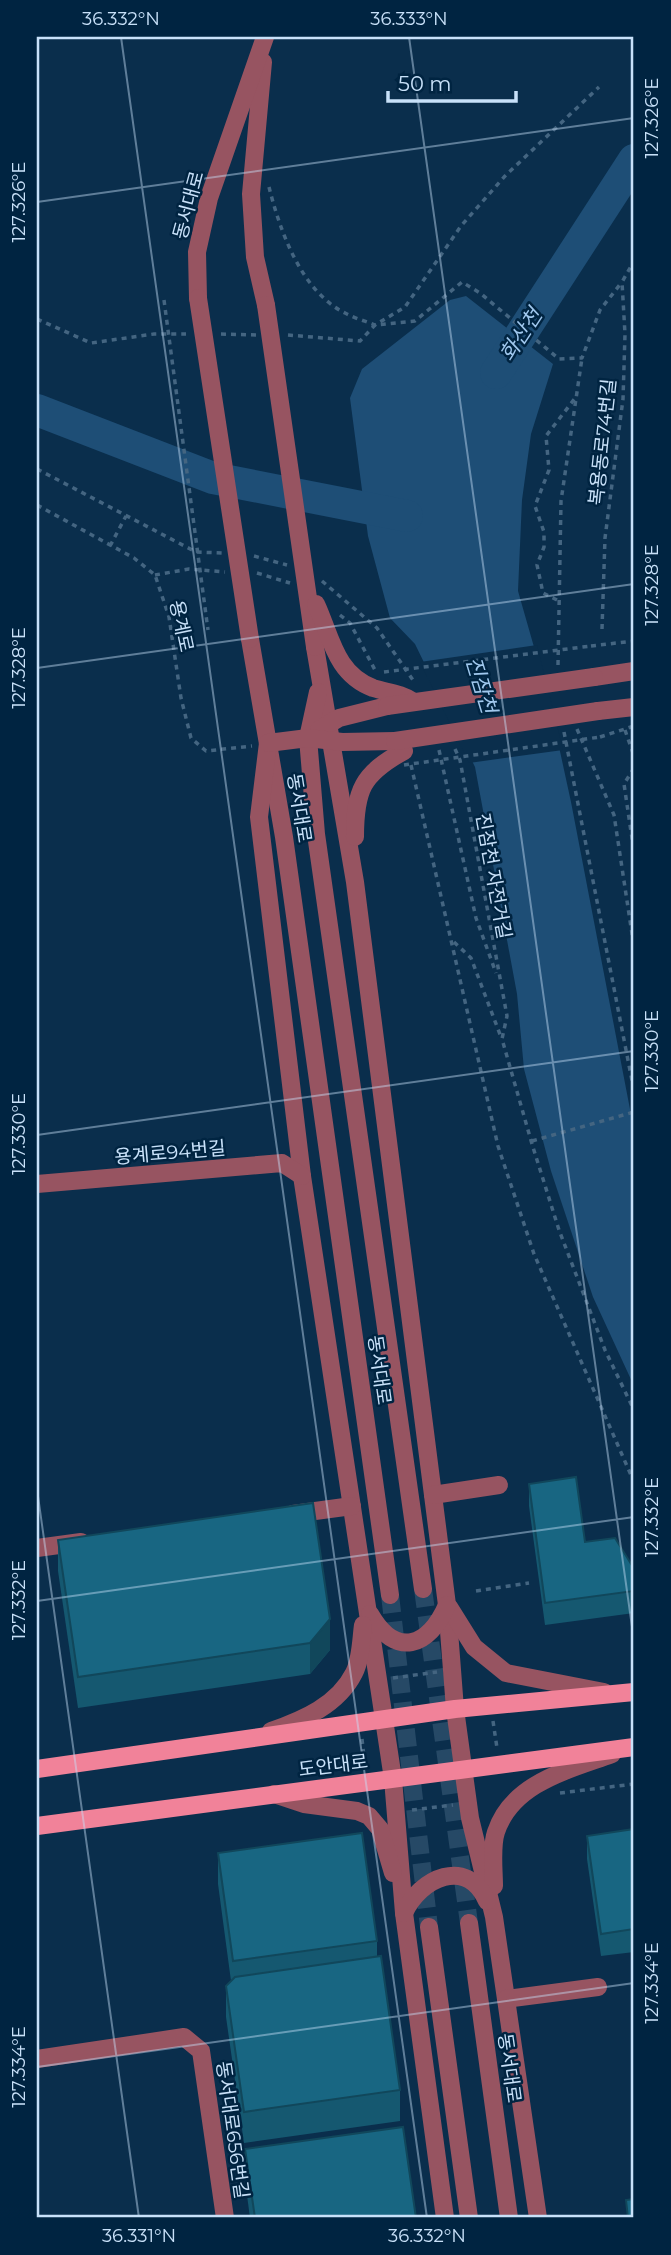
<svg xmlns="http://www.w3.org/2000/svg" width="671" height="2255" font-family="Montserrat,'Noto Sans KR',sans-serif">
	<style>
		.water { fill: #1e4e76 }
		.pier { fill: #0a2e4c }
		.lines { fill: none; stroke-linecap: round; stroke-linejoin: round }
		.river { stroke: #1e4e76; stroke-width: 32 }
		.minor-tunnel { stroke: #264966; stroke-width: 18; stroke-dasharray: 18 9; stroke-linecap: butt }
		.path { stroke: #446581; stroke-width: 3.5; stroke-dasharray: 5 5; stroke-linecap: butt }
		.minor { stroke: #975461; stroke-width: 18 }
		.major { stroke: #f18299; stroke-width: 18 }
		.path-bridge { stroke: #446581; stroke-width: 3.5; stroke-dasharray: 5 5; stroke-linecap: butt }
		.minor-bridge { stroke: #975461; stroke-width: 18 }
		.wall { fill: #155870 }
		.shaded-wall { fill: #11475b }
		.building { fill: #186682; stroke: #11475b; stroke-width: 2 }
		.ticks { fill: none; stroke: #c8e1f9; stroke-width: 2; stroke-opacity: 0.45 }
		.labels { text-anchor: middle; stroke-width: 5; stroke-linejoin: round; paint-order: stroke }
		.street-label { font-size: 19px; fill: #c8e1f9; stroke: #002441 }
		.water-label { font-size: 21px; font-style: italic; fill: #a0c8ee; stroke: #002441 }
		.neatline { fill: none; stroke: #c8e1f9; stroke-width: 2.5 }
		.ticks-label { font-size: 18px; text-anchor: middle; fill: #c8e1f9 }
	</style>
	<rect width="100%" height="100%" fill="#0a2e4c"/>
	<path class="water" d="M466,296L553,364L531,434L522,500L518,591L548,696L571,802L634,1130V1386L593,1297L551,1171L524,1069L517,994L475,767L415,644L390,618L368,536L350,398L362,369L450,300Z"/>
	<path class="pier" d="M537,645L563,750L469,763L420,662Z"/>
	<g class="lines">
		<g class="river">
			<path d="M496,373L634,160"/>
			<path d="M37,410L213,478L407,516"/>
		</g>
		<g class="minor-tunnel">
			<path d="M423,1589L469,1923"/>
			<path d="M390,1595L429,1927"/>
		</g>
		<g class="path">
			<path d="M269,187C280,231 301,291 345,313C354,318 365,321 375,325L405,307L461,226L505,176L599,87"/>
			<path d="M37,319L91,343L154,334H186"/>
			<path d="M221,334L256,335"/>
			<path d="M288,335L360,341L375,325L415,321L462,282L480,293L559,359L582,358L600,310L622,282"/>
			<path d="M37,469L196,552L222,553"/>
			<path d="M37,505L134,558L155,575L169,617L181,698L191,738L206,751L252,746"/>
			<path d="M110,546L126,516"/>
			<path d="M254,556L287,565"/>
			<path d="M257,573L290,583"/>
			<path d="M155,575L189,569L225,572"/>
			<path d="M322,581L377,628L415,683"/>
			<path d="M557,600L543,593L537,565L544,547V532L535,506L549,470L546,436L576,397"/>
			<path d="M340,615L350,623L375,670"/>
			<path d="M602,629L605,538L623,399L625,334L622,282L634,261"/>
			<path d="M591,646L634,641"/>
			<path d="M558,665L561,501L582,358"/>
			<path d="M577,729L614,815L634,947"/>
			<path d="M625,730L634,756"/>
			<path d="M564,732L634,1091"/>
			<path d="M600,737L634,726"/>
			<path d="M455,749L460,760L507,1016L502,1039L532,1144L559,1230L605,1350L634,1410"/>
			<path d="M439,750L476,918L496,973"/>
			<path d="M411,765L498,1146L534,1254L634,1482"/>
			<path d="M634,768L624,784L634,852"/>
			<path d="M454,942L471,958L501,1037"/>
			<path d="M532,1141L634,1112"/>
			<path d="M476,1591L529,1583"/>
			<path d="M393,1678L437,1672"/>
			<path d="M493,1721L497,1748"/>
			<path d="M362,1739L365,1766"/>
			<path d="M560,1793L634,1784"/>
			<path d="M412,1810L453,1805"/>
		</g>
		<g class="minor">
			<path d="M263,62L251,194L255,257L266,305"/>
			<path d="M198,298L197,252L209,198L265,37"/>
			<path d="M250,639L284,837L390,1595"/>
			<path d="M315,647L355,882L447,1605L455,1709L470,1818L494,1917L538,2218"/>
			<path d="M594,677L634,671"/>
			<path d="M318,692L308,738L316,834L423,1589"/>
			<path d="M598,711L634,707"/>
			<path d="M319,730L339,718L387,706"/>
			<path d="M268,743L259,817L302,1176L393,1779L404,1913L445,2218"/>
			<path d="M268,743L308,738L342,742L395,741"/>
			<path d="M355,837C355,790 362,774 404,751"/>
			<path d="M37,1184L282,1163L302,1176"/>
			<path d="M433,1495L499,1485"/>
			<path d="M293,1514L352,1506"/>
			<path d="M37,1548L81,1542"/>
			<path d="M449,1607L474,1647L506,1673L604,1692"/>
			<path d="M370,1614C396,1659 429,1647 447,1605"/>
			<path d="M271,1731C303,1720 338,1705 354,1673C361,1660 361,1639 363,1625"/>
			<path d="M274,1794L304,1804L357,1811L369,1816L380,1829L393,1873"/>
			<path d="M494,1886C494,1870 491,1847 496,1832C512,1783 568,1770 612,1754"/>
			<path d="M404,1913C420,1878 467,1856 487,1901"/>
			<path d="M469,1923L509,2218"/>
			<path d="M429,1927L469,2218"/>
			<path d="M506,1999L598,1987"/>
			<path d="M37,2059L184,2037L201,2051L225,2218"/>
		</g>
		<g class="major">
			<path d="M37,1769L455,1709L634,1692"/>
			<path d="M37,1826L634,1747"/>
		</g>
		<g class="path-bridge">
			<path d="M164,300L208,630"/>
			<path d="M384,672L591,646"/>
			<path d="M404,765L600,737"/>
		</g>
		<g class="minor-bridge">
			<path d="M198,298L250,639"/>
			<path d="M266,305L315,647"/>
			<path d="M316,604C331,636 335,674 373,688C389,693 400,693 414,702"/>
			<path d="M387,706L594,677"/>
			<path d="M395,741L598,711"/>
		</g>
	</g>
	<g class="wall">
		<path d="M529,1484L585,1542L634,1575V1613L545,1625L529,1506Z"/>
		<path d="M58,1540L330,1650L310,1674L78,1708L58,1571Z"/>
		<path d="M634,1829V1952L601,1956L587,1859V1836Z"/>
		<path d="M218,1853L377,1941V1957L400,2090V2121L244,2143L226,2017V1986L231,1981L218,1884Z"/>
		<path d="M245,2149L416,2218H250L245,2180Z"/>
	</g>
	<path class="shaded-wall" d="M330,1619V1650L310,1674V1643Z"/>
	<g class="building">
		<path d="M576,1477L585,1542L615,1538L633,1567L634,1591L545,1603L529,1484Z"/>
		<path d="M313,1503L330,1619L310,1643L78,1677L58,1540Z"/>
		<path d="M634,1829V1929L601,1934L587,1836Z"/>
		<path d="M362,1833L377,1941L233,1961L218,1853Z"/>
		<path d="M381,1956L400,2090L244,2112L226,1986L235,1977Z"/>
		<path d="M403,2127L416,2218H255L245,2149Z"/>
		<path d="M634,2199V2218H628L626,2200Z"/>
	</g>
	<path class="ticks" d="M121,37L427,2218M409,37L634,1641M37,202L634,118M37,668L634,584M37,1135L634,1051M37,1489L139,2218M37,1601L634,1517M37,2067L634,1983"/>
	<g class="labels">
		<g class="street-label">
			<text transform="translate(188 205) rotate(-75)" y="7">동서대로</text>
			<text transform="translate(602 442) rotate(-84)" y="7">복용동로74번길</text>
			<text transform="translate(182 626) rotate(78)" y="7">용계로</text>
			<text transform="translate(300 808) rotate(81)" y="7">동서대로</text>
			<text transform="translate(494 876) rotate(80)" y="7">진잠천 자전거길</text>
			<text transform="translate(170 1152) rotate(-5)" y="7">용계로94번길</text>
			<text transform="translate(380 1370) rotate(82)" y="7">동서대로</text>
			<text transform="translate(333 1765) rotate(-7)" y="7">도안대로</text>
			<text transform="translate(510 2068) rotate(82)" y="7">동서대로</text>
			<text transform="translate(233 2130) rotate(82)" y="7">동서대로656번길</text>
		</g>
		<g class="water-label">
			<text transform="translate(521 335) rotate(-57)" y="7">화산천</text>
			<text transform="translate(481 685) rotate(73)" y="7">진잠천</text>
		</g>
	</g>
	<rect width="671" height="2255" fill="none" stroke="#002441" stroke-width="77"/>
	<path d="M388 91v10h128v-10" fill="none" stroke="#c8e1f9" stroke-width="3.5"/>
	<text x="398" y="91" font-size="21" fill="#c8e1f9" stroke="#002441" stroke-width="5" paint-order="stroke">50 m</text>
	<rect x="38" y="38" width="594" height="2178" class="neatline"/>
	<g class="ticks-label">
		<text x="121" y="25">36.332°N</text>
		<text x="409" y="25">36.333°N</text>
		<text transform="translate(652 118) rotate(-90)" y="6">127.326°E</text>
		<text transform="translate(19 202) rotate(-90)" y="6">127.326°E</text>
		<text transform="translate(652 585) rotate(-90)" y="6">127.328°E</text>
		<text transform="translate(19 668) rotate(-90)" y="6">127.328°E</text>
		<text transform="translate(652 1051) rotate(-90)" y="6">127.330°E</text>
		<text transform="translate(19 1134) rotate(-90)" y="6">127.330°E</text>
		<text transform="translate(652 1517) rotate(-90)" y="6">127.332°E</text>
		<text transform="translate(19 1600) rotate(-90)" y="6">127.332°E</text>
		<text transform="translate(652 1983) rotate(-90)" y="6">127.334°E</text>
		<text transform="translate(19 2067) rotate(-90)" y="6">127.334°E</text>
		<text x="139" y="2242">36.331°N</text>
		<text x="427" y="2242">36.332°N</text>
	</g>
</svg>
